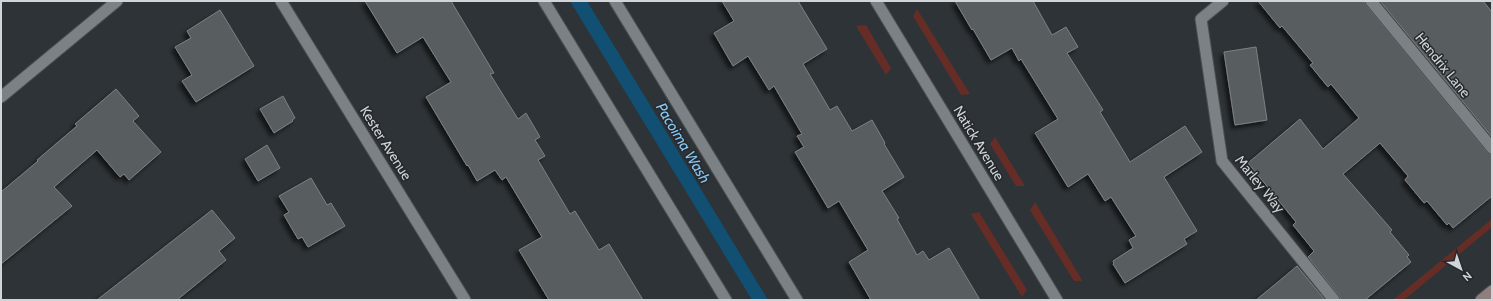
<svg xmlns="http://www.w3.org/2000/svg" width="1493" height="301" font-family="Cabin,sans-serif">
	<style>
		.green { fill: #662d27 }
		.water { fill: #125073 }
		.building { fill: #585d61; stroke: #7b8185; filter: url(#shadow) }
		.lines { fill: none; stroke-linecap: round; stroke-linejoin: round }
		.service-casing { stroke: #4b4f52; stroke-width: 13 }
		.minor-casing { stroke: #4b4f52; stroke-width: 13 }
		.secondary-casing { stroke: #4b4f52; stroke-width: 13 }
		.service { stroke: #7b8185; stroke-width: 11 }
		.minor { stroke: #7b8185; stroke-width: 11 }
		.secondary { stroke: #8f7e7e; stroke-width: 11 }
		.labels { text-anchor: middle; stroke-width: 3; stroke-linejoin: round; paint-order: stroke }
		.street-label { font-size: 14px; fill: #d2d5d7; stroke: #25292d }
		.water-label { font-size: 15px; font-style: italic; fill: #88c8f5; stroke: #25292d }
	</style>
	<defs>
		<filter id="shadow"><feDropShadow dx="-3.5" dy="3.5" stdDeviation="2" flood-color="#0009"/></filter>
	</defs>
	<rect width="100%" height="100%" fill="#2e3337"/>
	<g class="green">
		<path d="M917,9L970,94L961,95L913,16Z"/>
		<path d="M866,25L891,68L886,75L856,26Z"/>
		<path d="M995,137L1025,186H1016L990,144Z"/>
		<path d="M1035,202L1082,280V281H1074L1030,210Z"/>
		<path d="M979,212L1027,290L1022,297L971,214Z"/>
		<path d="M1492,219V227L1404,300H1393Z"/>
	</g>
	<path class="water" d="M570,1H587L768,300H752Z"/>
	<g class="building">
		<path d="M365,1H451L494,73L490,74L518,119L526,113L540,137L535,140L545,156L538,160L570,214L575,211L599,250L609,244L643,300H549L519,250L542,237L506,177L502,180L495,170L477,181L468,165L467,166L426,97L451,82L423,37L397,53Z"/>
		<path d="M722,1H798L827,49L803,64L830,110L837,106L852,131L872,120L885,143L884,144L904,177L882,191L899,218L897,219L917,255L923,251L929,260L949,248L980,300H871L849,262L868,250L839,201L828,208L795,152L804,147L797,136L802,134L774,86L769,90L748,56L733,66L714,33L734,21Z"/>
		<path d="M955,1H1033L1052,35L1066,27L1078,47L1067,53L1103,110L1100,112L1130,162L1185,126L1202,152L1164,177L1197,231L1184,239L1187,244L1125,283L1113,264L1114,263L1113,261L1133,248L1129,240L1136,236L1111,197L1105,201L1088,174L1068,187L1035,133L1058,119L1021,59L1019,61L1012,48L991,60L973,29L972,30Z"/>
		<path d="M1258,1H1364L1366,5L1487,152L1492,155V196L1453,228L1449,223L1447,225L1427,201L1424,203L1405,180L1408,176L1380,143L1343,174L1392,230L1390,232L1409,255L1407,257L1411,262L1365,300H1341L1339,296L1308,257L1314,251L1293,225L1296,222L1248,163L1300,119L1323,149L1359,118L1331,84L1328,87L1310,65L1313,63L1282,26L1280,28Z"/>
		<path d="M1380,1H1483L1492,12V137Z"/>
		<path d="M220,10L254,66L196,102L182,81L192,75L175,47L191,38L187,31Z"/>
		<path d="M1256,47L1267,120L1235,125L1224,52Z"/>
		<path d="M116,89L139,116L133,121L161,152L129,180L124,174L120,177L97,150L54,187L72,206L1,264V192L38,161L37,160L77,126L75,124Z"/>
		<path d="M283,96L295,118L292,120L293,121L274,133L260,109Z"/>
		<path d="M267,145L280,168L258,181L245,159Z"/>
		<path d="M311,178L327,205L331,203L345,226L308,247L302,237L298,239L284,215L289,212L279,196Z"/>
		<path d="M212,210L235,238L219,251L226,260L177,300H97Z"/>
		<path d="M1297,266L1325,300H1256L1284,277Z"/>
	</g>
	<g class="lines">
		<defs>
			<g id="service">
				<path d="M544,1L726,300"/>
				<path d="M615,1L797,300"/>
				<path d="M1223,1L1201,19L1222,161L1334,300"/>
				<path d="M1371,1L1492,148"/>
			</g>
			<g id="minor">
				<path d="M281,1L465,300"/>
				<path d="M876,1L1057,300"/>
				<path d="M1,97L117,1"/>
			</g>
			<path id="secondary" d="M1481,300L1492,291"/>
		</defs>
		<use href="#service" class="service-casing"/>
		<use href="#minor" class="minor-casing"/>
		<use href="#secondary" class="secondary-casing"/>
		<use href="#service" class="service"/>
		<use href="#minor" class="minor"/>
		<use href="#secondary" class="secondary"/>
	</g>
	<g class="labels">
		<g class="street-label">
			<text transform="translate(1443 65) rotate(51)" y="5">Hendrix Lane</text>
			<text transform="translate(386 143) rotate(58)" y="5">Kester Avenue</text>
			<text transform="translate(979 143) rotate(59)" y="5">Natick Avenue</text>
			<text transform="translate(1260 184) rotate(51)" y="5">Marley Way</text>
		</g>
		<g class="water-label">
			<text transform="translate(683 143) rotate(59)" y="5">Pacoima Wash</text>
		</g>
	</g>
	<rect width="1493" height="301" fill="none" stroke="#d2d5d7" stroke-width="4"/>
	<g transform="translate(1461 269) rotate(140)" stroke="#25292d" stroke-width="3" paint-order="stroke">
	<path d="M0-3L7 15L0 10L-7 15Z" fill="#d2d5d7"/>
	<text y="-6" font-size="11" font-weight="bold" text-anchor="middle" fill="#d2d5d7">N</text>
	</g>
</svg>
